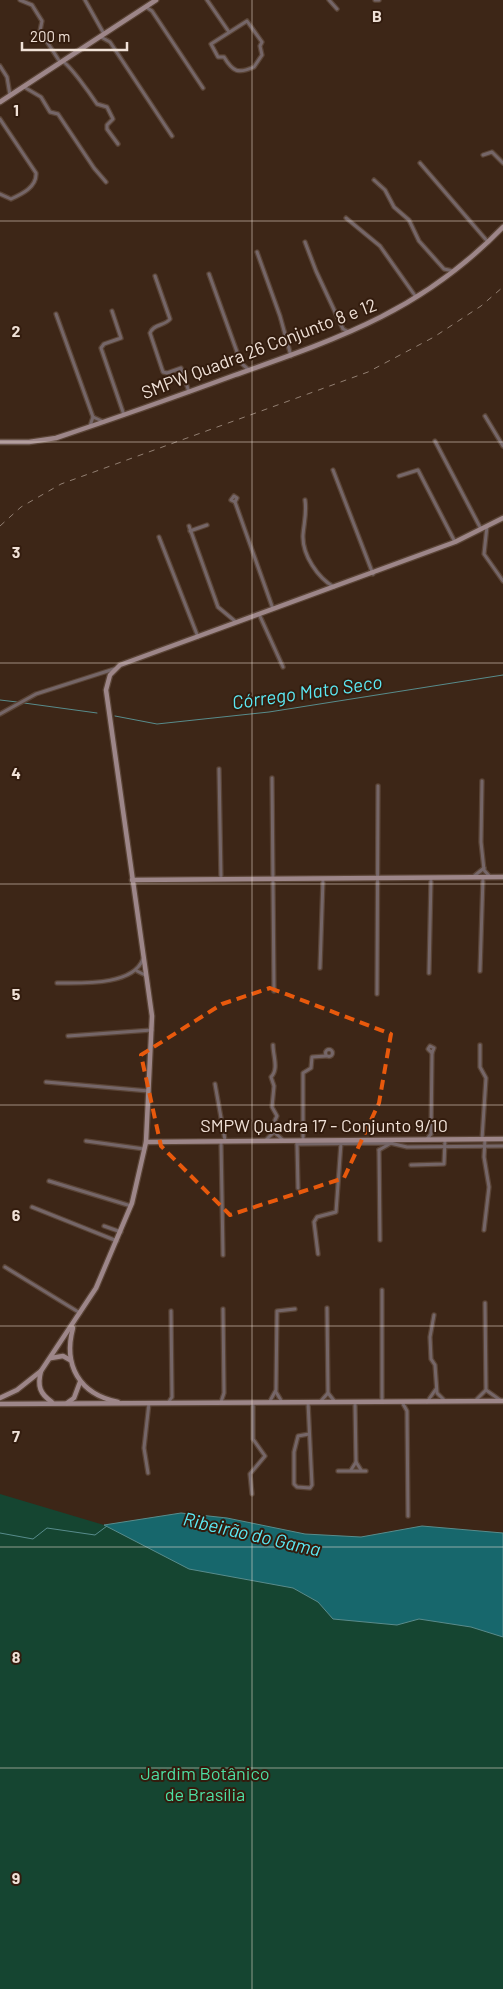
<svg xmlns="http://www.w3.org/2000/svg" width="503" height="1989" font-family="Barlow,sans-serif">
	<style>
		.green { fill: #154531 }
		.water { fill: #17676c; stroke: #588c8c }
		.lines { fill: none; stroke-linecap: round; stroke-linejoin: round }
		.stream { stroke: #588c8c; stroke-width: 1 }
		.street-casing { stroke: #5a4436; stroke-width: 5.5 }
		.secondary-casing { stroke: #5a4436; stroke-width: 7 }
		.street { stroke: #756668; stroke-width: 3 }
		.secondary { stroke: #9d8689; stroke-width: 4.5 }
		.rail { stroke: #927f72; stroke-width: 1; stroke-dasharray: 6 6; stroke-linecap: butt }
		.marked { fill: none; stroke: #e8590c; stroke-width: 4; stroke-dasharray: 10 6; stroke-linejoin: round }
		.grid { fill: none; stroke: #f0e1d7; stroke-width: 1; stroke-opacity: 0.55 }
		.labels { text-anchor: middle; stroke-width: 4; stroke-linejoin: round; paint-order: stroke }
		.street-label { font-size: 18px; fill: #f0e1d7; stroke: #331c0e }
		.park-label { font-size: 18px; fill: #4ddea2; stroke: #331c0e }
		.water-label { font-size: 19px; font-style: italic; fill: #5be8f3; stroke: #331c0e }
		.grid-label { font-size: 16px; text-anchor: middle; font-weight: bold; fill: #f0e1d7; stroke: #331c0e; stroke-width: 4; stroke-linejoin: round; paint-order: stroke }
	</style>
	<rect width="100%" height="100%" fill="#3d2617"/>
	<path class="green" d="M0,1494L104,1525L153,1550L249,1580L293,1588L318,1602L333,1619L397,1625L419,1619L471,1627L503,1637V1989H0Z"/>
	<path class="water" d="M181,1513L227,1518L305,1534L361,1537L422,1526L503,1533V1637L471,1627L419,1619L397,1625L333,1619L318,1602L293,1588L189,1569L104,1525Z"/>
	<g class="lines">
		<g class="stream">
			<path d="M0,700L17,702"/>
			<path d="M24,703L97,713"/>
			<path d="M115,716L157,724L269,712L503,675"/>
			<path d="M0,1533L33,1539L47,1528L95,1535L107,1526"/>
		</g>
		<defs>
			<g id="street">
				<path d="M20,0L32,5L42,21L40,31L60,62"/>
				<path d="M85,0L104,34"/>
				<path d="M207,0L229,32"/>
				<path d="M329,0L337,9"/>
				<path d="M375,0H379"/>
				<path d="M146,7L152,11L203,88"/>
				<path d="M247,21L262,42L260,46L262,55L254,67C238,74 233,72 224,57H218L211,44Z"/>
				<path d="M101,37L110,42L172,136"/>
				<path d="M62,61C70,65 91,95 97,104L107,107L113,119L107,125V129L118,144"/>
				<path d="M0,66L7,77L10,95"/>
				<path d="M24,87L41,97L50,112L58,114L94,168L106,182"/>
				<path d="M0,119L36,173C37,187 22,194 11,199L0,194"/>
				<path d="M483,155L492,152L503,163"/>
				<path d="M420,163L488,242"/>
				<path d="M374,180L385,190L394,207L409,220L419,241L444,269L453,271"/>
				<path d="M346,218L380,246L416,297"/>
				<path d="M305,242L316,271L343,329L349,332"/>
				<path d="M257,252L280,316L291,356"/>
				<path d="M209,274L241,363L249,370"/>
				<path d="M155,276L170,319C165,326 153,324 150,333L163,372L167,373L181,368L189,392"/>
				<path d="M112,311L121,338L104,344L101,348L124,415"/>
				<path d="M56,314L93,417L90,426"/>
				<path d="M485,416L503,446"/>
				<path d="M93,417L104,422"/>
				<path d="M435,441L481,529"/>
				<path d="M333,470L373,574"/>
				<path d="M399,476L418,470L455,542"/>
				<path d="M305,500C307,513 304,522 303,535C302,555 318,578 334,587"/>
				<path d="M235,502L237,498L234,496L231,500L235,502L273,609"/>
				<path d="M189,526L218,607L236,622"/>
				<path d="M487,526L484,554L503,581"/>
				<path d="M190,531L207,525"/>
				<path d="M159,537L198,637"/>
				<path d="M259,614L283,667"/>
				<path d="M0,714L36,694L114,669"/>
				<path d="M219,769L221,879"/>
				<path d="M272,778L274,991"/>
				<path d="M482,781L481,842L484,870L490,877"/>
				<path d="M473,877L484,868"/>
				<path d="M320,968L323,879"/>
				<path d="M137,971L145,975"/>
				<path d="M480,971L483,877"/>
				<path d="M429,973L431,878"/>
				<path d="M57,983C81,983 133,986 143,959"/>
				<path d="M377,994L378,786"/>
				<path d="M68,1036L152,1030"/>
				<path d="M480,1045V1067L486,1078L482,1139"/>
				<path d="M430,1046L434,1048L432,1053L428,1049Z"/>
				<circle cx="329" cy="1053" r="3.5"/>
				<path d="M46,1082L149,1091"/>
				<path d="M215,1084L225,1140"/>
				<path d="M274,1132L283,1140"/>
				<path d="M427,1139L431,1134L432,1053"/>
				<path d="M266,1140L274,1132L275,1120L277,1116L272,1107L274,1086L271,1077C279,1069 273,1056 273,1045"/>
				<path d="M303,1140V1073L311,1068L312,1057L326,1056"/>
				<path d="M86,1141L144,1149"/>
				<path d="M221,1141L223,1255"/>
				<path d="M297,1143L298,1188"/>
				<path d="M297,1144L390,1143L407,1147L503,1146"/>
				<path d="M379,1150L380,1240"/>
				<path d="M379,1150L391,1143"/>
				<path d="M411,1165L444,1164L445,1140"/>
				<path d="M49,1181L131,1206"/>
				<path d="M32,1207L117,1241"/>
				<path d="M104,1226L121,1232"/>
				<path d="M484,1230L489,1187L484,1157L485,1139"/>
				<path d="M318,1254L314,1222L317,1217L336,1212L341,1143"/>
				<path d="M5,1267L80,1313"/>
				<path d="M382,1290V1402"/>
				<path d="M485,1303L486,1390L500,1400"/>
				<path d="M327,1308L328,1393L335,1402"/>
				<path d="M434,1315L430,1337L431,1359L435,1365L437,1393L445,1401"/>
				<path d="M276,1392L282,1402"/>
				<path d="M270,1401L276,1390L277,1311L295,1309"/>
				<path d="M475,1401L486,1390"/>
				<path d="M221,1402L224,1393L223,1309"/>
				<path d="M308,1402L312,1485L310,1488L297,1487L294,1484V1452L298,1436L309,1434"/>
				<path d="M320,1402L328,1393"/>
				<path d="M402,1402L407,1411L408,1516"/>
				<path d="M427,1402L436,1389"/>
				<path d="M168,1403L172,1397L171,1311"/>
				<path d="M356,1462L361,1470"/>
				<path d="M351,1470L356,1462L355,1402"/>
				<path d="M338,1471H366"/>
				<path d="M148,1473L144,1448L149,1403"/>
				<path d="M252,1494L250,1474L265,1456L253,1439V1402"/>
			</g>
			<g id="secondary">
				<path d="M0,102L156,0"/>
				<path d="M0,442H29L56,438C116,418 175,397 235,375C340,338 423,310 503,227"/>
				<path d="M132,880L503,877"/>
				<path d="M146,1142L503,1139"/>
				<path d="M73,1328C63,1365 79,1394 118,1402"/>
				<path d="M51,1358L63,1356L70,1360"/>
				<path d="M41,1371C37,1386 40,1394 52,1402"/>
				<path d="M0,1398L17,1390L41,1371L96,1288L132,1203L146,1142L152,1016L106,690L110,675L120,665L455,542L503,518"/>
				<path d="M67,1403L74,1398L80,1382"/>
				<path d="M0,1404L503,1401"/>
			</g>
		</defs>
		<use href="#street" class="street-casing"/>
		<use href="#secondary" class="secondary-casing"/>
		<use href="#street" class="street"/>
		<use href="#secondary" class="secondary"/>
		<path class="rail" d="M0,526L21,507L61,484L368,372L434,337L481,306L503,287"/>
	</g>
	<path class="marked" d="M270,988L391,1034L379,1103L344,1178L230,1215L161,1146L141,1055L222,1004Z"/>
	<path class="grid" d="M252,0V1989M0,221H503M0,442H503M0,663H503M0,884H503M0,1105H503M0,1326H503M0,1547H503M0,1768H503"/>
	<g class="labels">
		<g class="street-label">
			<text transform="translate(259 349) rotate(-21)" y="6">SMPW Quadra 26 Conjunto 8 e 12</text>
			<text x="324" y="1132">SMPW Quadra 17 - Conjunto 9/10</text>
		</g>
		<g class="park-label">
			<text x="205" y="1780">Jardim Botânico<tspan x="205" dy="21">de Brasília</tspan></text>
		</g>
		<g class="water-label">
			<text transform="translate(307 692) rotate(-8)" y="7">Córrego Mato Seco</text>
			<text transform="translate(252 1534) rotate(13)" y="7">Ribeirão do Gama</text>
		</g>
	</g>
	<g class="grid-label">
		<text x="377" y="22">B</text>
		<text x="16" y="116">1</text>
		<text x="16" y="337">2</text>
		<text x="16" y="558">3</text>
		<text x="16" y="779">4</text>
		<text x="16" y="1000">5</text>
		<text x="16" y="1221">6</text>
		<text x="16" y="1442">7</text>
		<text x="16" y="1663">8</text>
		<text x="16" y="1884">9</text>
	</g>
	<path d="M22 42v8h105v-8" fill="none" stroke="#f0e1d7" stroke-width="2.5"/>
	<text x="30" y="42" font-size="15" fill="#f0e1d7" stroke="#331c0e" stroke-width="4" paint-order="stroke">200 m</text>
</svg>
